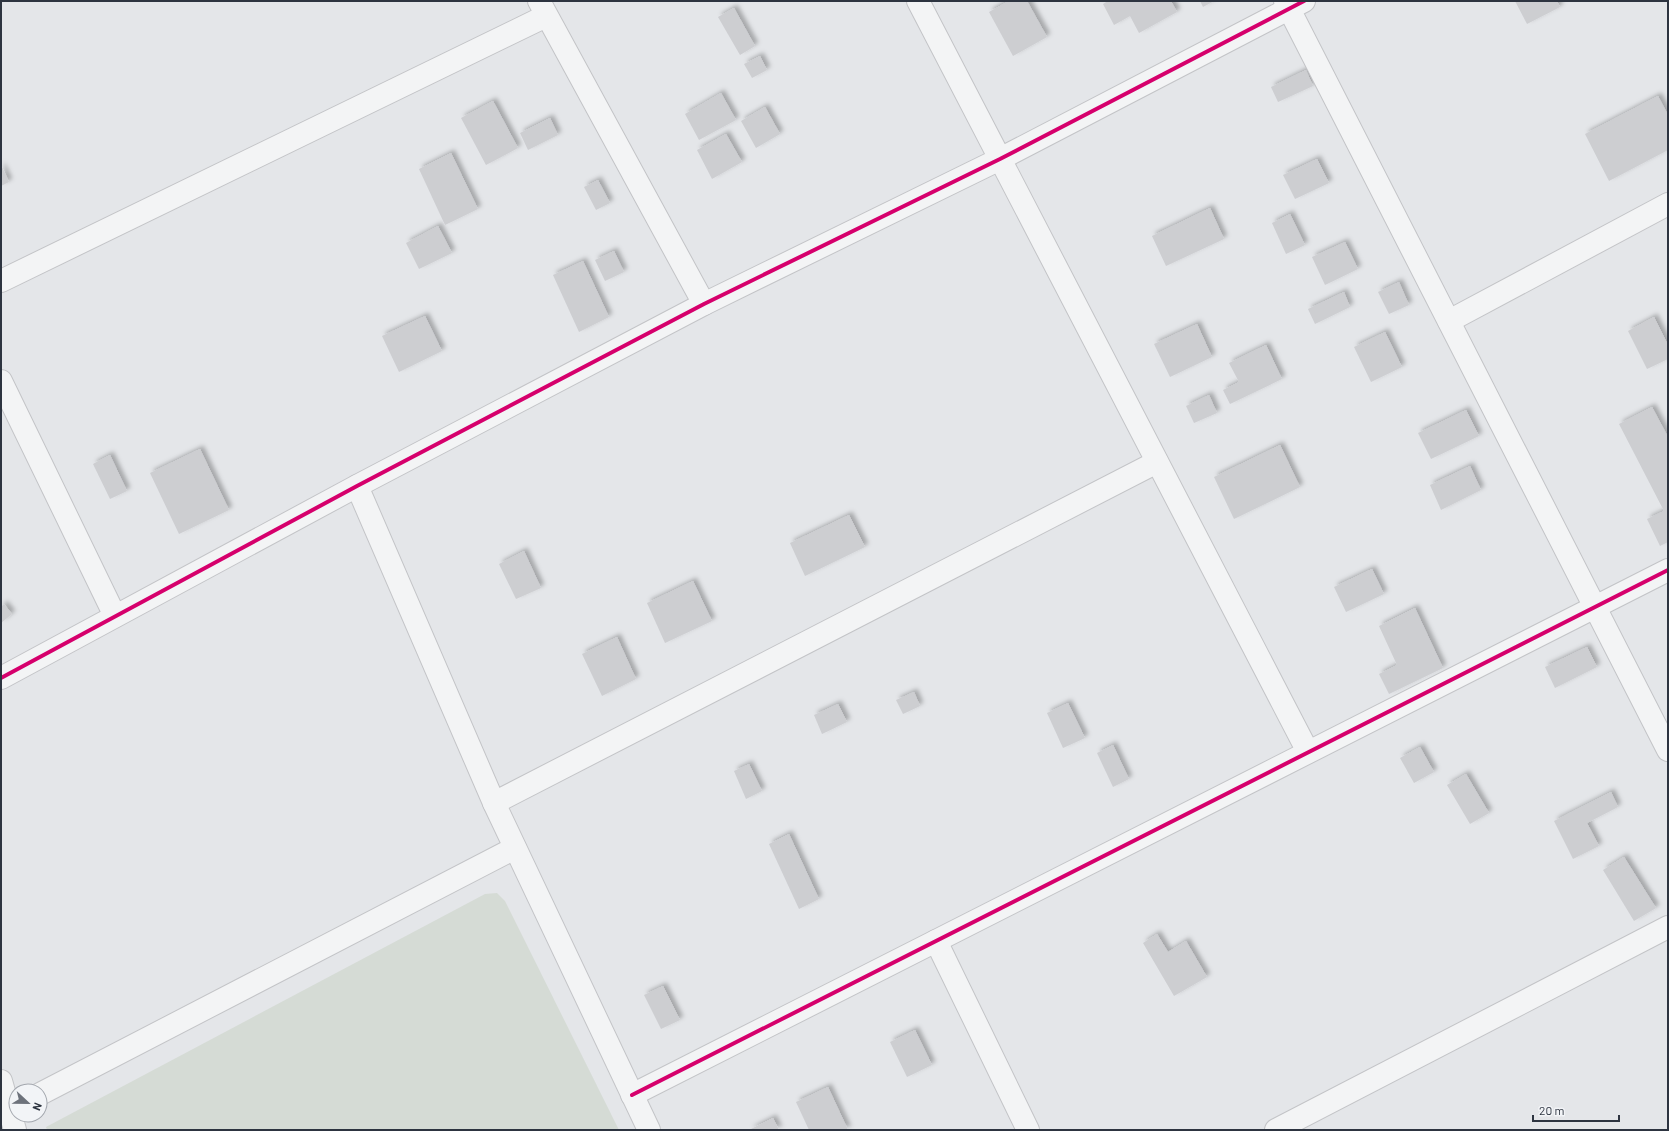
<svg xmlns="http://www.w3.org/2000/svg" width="1669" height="1131" font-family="Barlow,sans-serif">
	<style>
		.green { fill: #d5dbd5 }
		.building { fill: #cdced1; filter: url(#shadow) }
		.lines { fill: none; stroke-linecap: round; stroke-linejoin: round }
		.minor-casing { stroke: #c3c4c7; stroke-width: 24 }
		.minor { stroke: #f3f4f5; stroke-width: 22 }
		.cycleway-casing { stroke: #f2f4f7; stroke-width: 6 }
		.cycleway { stroke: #d6006c; stroke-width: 4 }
	</style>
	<defs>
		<filter id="shadow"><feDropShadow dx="3.5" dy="-3.5" stdDeviation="2" flood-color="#0004"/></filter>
	</defs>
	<rect width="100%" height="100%" fill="#e4e6e9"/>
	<path class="green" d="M497,893L505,901L619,1130H47L46,1127L485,894Z"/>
	<g class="building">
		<path d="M1009,1H1027L1047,37L1013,56L989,12Z"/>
		<path d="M1108,1H1171L1177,12L1139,33L1130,16L1114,25L1103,4Z"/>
		<path d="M1200,1H1214L1203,7Z"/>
		<path d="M1515,1H1557L1560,7L1527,24Z"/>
		<path d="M734,8L755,46L740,55L718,17Z"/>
		<path d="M760,56L767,70L752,78L744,64Z"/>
		<path d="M1306,70L1313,86L1278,102L1271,87Z"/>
		<path d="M721,93L736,120L699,140L685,114Z"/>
		<path d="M1658,96L1668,115V150L1609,181L1585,134Z"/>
		<path d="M493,101L518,148L486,165L461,118Z"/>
		<path d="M765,107L780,134L756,148L741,121Z"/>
		<path d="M550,118L558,135L528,150L520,133Z"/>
		<path d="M726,134L742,162L712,179L697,150Z"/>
		<path d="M451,153L478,209L445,225L419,169Z"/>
		<path d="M1317,159L1329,183L1295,199L1283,175Z"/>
		<path d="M1,165L9,182L1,186Z"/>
		<path d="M598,180L610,203L596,210L584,187Z"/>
		<path d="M1210,208L1224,239L1166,266L1152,236Z"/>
		<path d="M1290,214L1305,245L1286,254L1272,223Z"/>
		<path d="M438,226L452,253L419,269L406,243Z"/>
		<path d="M1345,242L1358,269L1325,285L1312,257Z"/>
		<path d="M614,251L624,272L605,281L595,260Z"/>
		<path d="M583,261L609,317L579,332L553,275Z"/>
		<path d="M1399,282L1409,305L1389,314L1378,292Z"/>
		<path d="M1344,292L1350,307L1315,324L1308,309Z"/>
		<path d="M425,316L442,351L399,372L382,336Z"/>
		<path d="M1654,317L1668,345V359L1647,369L1628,331Z"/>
		<path d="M1197,324L1212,357L1170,377L1154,344Z"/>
		<path d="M1385,332L1402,367L1371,382L1354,347Z"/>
		<path d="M1266,345L1282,379L1230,404L1223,390L1239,382L1229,363Z"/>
		<path d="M1209,395L1217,413L1194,423L1186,406Z"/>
		<path d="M1652,407L1668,437V542L1660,546L1647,519L1664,511L1619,424Z"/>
		<path d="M1466,410L1479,436L1431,459L1418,433Z"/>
		<path d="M1280,445L1300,487L1234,519L1214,477Z"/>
		<path d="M200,449L229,510L179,534L150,473Z"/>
		<path d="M110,455L127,491L110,499L93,464Z"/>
		<path d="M1470,466L1481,490L1441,510L1430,485Z"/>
		<path d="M849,515L865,547L805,576L790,543Z"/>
		<path d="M524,551L541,588L516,599L499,564Z"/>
		<path d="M1372,569L1384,594L1346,612L1334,587Z"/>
		<path d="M693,581L712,621L665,643L647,603Z"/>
		<path d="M4,604L12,614L1,623V607Z"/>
		<path d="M1415,608L1443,668L1389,694L1379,674L1397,665L1379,626Z"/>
		<path d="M617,637L636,679L602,696L582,654Z"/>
		<path d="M1587,647L1597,667L1555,688L1545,667Z"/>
		<path d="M914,692L920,706L903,714L896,700Z"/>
		<path d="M1068,703L1085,738L1063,748L1047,713Z"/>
		<path d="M838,704L847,722L822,734L814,715Z"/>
		<path d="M1113,745L1129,779L1113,787L1097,753Z"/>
		<path d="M1420,747L1434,772L1414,783L1400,758Z"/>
		<path d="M749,764L762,791L746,799L734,771Z"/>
		<path d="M1466,774L1489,813L1470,824L1447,785Z"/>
		<path d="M1611,792L1618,807L1587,823L1599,846L1573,859L1554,821Z"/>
		<path d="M789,834L819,899L799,909L769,844Z"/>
		<path d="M1624,857L1656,908L1634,921L1603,870Z"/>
		<path d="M1157,934L1168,952L1186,941L1207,977L1174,996L1143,943Z"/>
		<path d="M663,986L680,1020L661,1029L644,995Z"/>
		<path d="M915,1030L932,1065L907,1077L890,1042Z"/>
		<path d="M828,1087L848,1130H809L796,1102Z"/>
		<path d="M773,1118L779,1130H749Z"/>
	</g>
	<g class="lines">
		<defs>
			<g id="minor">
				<path d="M539,1L704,304"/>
				<path d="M918,1L1308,752"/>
				<path d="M1285,1L1668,750"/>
				<path d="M1,281L546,16"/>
				<path d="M1449,321L1668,204"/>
				<path d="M1,381L115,616"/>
				<path d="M357,486L494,803L649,1130"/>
				<path d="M1,678L357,486L704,304L1000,159L1304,1"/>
				<path d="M494,803L1157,462"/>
				<path d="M936,941L1028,1130"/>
				<path d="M1,1081L15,1130"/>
				<path d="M40,1094L515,848"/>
				<path d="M632,1095L1668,570"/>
				<path d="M1276,1130L1668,927"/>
			</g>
		</defs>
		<use href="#minor" class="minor-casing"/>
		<use href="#minor" class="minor"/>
		<defs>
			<g id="cycleway">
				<path d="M1,678L357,486L704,304L1000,159L1304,1"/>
				<path d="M632,1095L1668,570"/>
			</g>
		</defs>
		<use href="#cycleway" class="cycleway-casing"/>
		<use href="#cycleway" class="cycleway"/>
	</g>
	<rect width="1669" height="1131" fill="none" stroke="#2d3440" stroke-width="4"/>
	<g transform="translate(28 1103) rotate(112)"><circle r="19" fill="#f2f4f7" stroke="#a3a7ae"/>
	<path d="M0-3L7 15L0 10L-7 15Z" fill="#6d727b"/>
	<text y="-6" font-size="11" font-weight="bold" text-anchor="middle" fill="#2d3440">N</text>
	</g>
	<path d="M1533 1115v6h86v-6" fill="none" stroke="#2d3440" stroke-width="2"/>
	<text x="1539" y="1115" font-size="12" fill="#2d3440" stroke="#f2f4f7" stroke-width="3" paint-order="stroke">20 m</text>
</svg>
